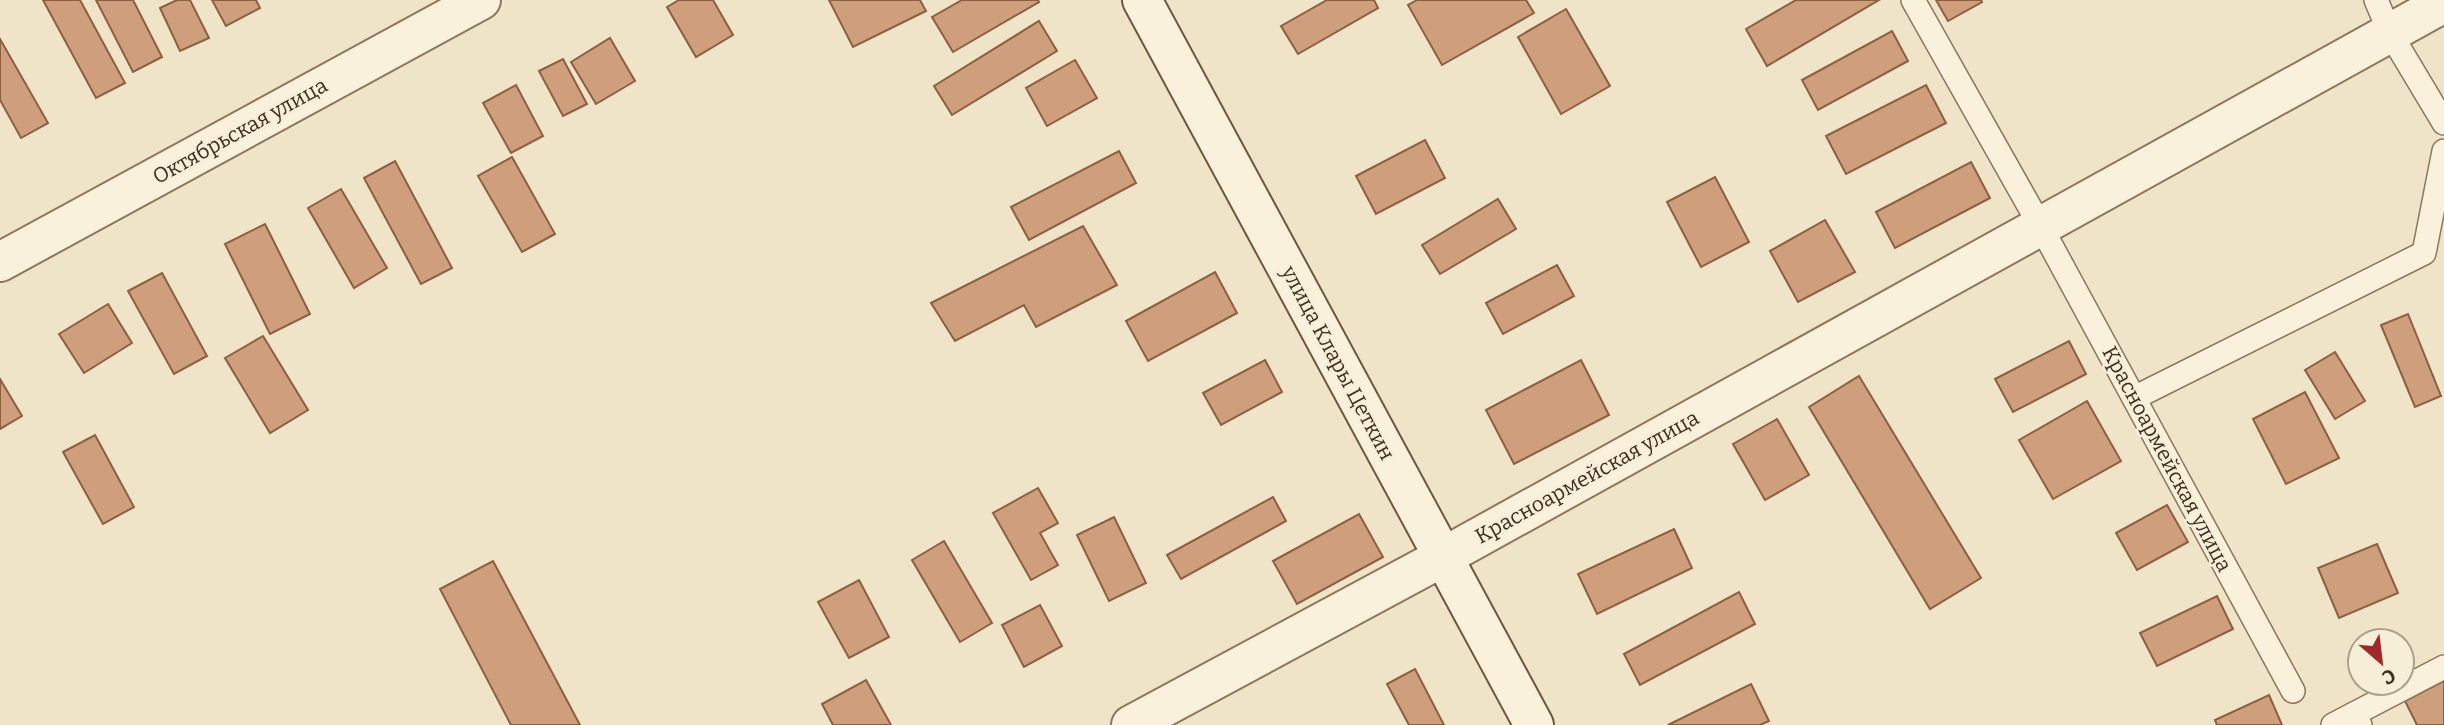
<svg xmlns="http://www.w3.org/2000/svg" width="2444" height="725" font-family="Bitter,serif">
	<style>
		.building { fill: #cf9f7d; stroke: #8d5f41; stroke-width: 2 }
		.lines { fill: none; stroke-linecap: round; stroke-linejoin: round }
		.lane-casing { stroke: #8d765c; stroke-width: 26 }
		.street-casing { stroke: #8d765c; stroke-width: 42 }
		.secondary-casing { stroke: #6f573f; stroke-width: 42 }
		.lane { stroke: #faf1dc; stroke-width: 23 }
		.street { stroke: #faf1dc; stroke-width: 38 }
		.secondary { stroke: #faf1dc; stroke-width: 38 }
		.labels { text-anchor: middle; stroke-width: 5; stroke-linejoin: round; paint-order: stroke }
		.street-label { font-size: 21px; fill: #3d2e20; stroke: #f7eed8 }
	</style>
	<rect width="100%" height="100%" fill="#f0e4c8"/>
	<g class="building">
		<path d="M43,0H80L125,83L96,98Z"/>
		<path d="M96,0H133L162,57L133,72Z"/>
		<path d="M177,0H190L209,38L180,51L160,8Z"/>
		<path d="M212,0H256L260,8L226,26Z"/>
		<path d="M679,0H713L733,35L696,57L667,7Z"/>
		<path d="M829,0H920L926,11L853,47Z"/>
		<path d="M962,0H1038L1039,2L953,52L932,17Z"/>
		<path d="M1327,0H1374L1378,8L1298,54L1281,26Z"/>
		<path d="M1417,0H1526L1534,13L1442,65L1408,5Z"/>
		<path d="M1796,0H1879L1767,66L1746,29Z"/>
		<path d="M1936,0H1981L1982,2L1948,21Z"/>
		<path d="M1566,9L1610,86L1561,114L1518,37Z"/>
		<path d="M1039,21L1057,51L952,115L934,86Z"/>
		<path d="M1892,31L1908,61L1818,110L1802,80Z"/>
		<path d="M610,38L635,81L596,104L571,62Z"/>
		<path d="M0,39L48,123L21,138L0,100Z"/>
		<path d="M563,59L587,104L563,116L539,71Z"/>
		<path d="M1075,60L1097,98L1047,126L1026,88Z"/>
		<path d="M516,85L543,136L511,153L483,103Z"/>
		<path d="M1926,85L1946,123L1846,174L1826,136Z"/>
		<path d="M1425,140L1445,178L1376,214L1356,176Z"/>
		<path d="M1119,151L1136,183L1029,240L1011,207Z"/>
		<path d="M512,157L555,234L522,252L478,176Z"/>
		<path d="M395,161L452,268L421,284L364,178Z"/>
		<path d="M1971,162L1990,198L1895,248L1876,212Z"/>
		<path d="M1715,177L1749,242L1701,267L1667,202Z"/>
		<path d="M341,189L387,268L354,288L308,208Z"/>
		<path d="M1498,199L1516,229L1440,274L1422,245Z"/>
		<path d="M1825,220L1855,272L1798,302L1770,251Z"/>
		<path d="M265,224L310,314L270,334L225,244Z"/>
		<path d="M1083,226L1117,285L1036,327L1024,305L955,341L931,303Z"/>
		<path d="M1557,265L1574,296L1503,334L1486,303Z"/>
		<path d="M1215,272L1237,313L1148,361L1126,321Z"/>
		<path d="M162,273L207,356L174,374L128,291Z"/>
		<path d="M108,304L132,343L84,373L59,334Z"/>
		<path d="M2408,314L2441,396L2415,407L2381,325Z"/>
		<path d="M263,336L308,410L270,433L225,358Z"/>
		<path d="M2069,341L2086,374L2013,412L1995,379Z"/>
		<path d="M2335,352L2365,401L2335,419L2305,370Z"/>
		<path d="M1265,360L1282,392L1221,425L1203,393Z"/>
		<path d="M1581,360L1609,415L1514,464L1486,410Z"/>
		<path d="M1859,376L1981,578L1930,609L1809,407Z"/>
		<path d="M0,379L22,416L0,429Z"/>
		<path d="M2305,392L2339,458L2286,484L2253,419Z"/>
		<path d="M2087,401L2121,461L2053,499L2019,440Z"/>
		<path d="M1777,419L1809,475L1765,500L1733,444Z"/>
		<path d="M95,435L134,507L103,524L63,452Z"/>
		<path d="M1038,488L1058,523L1040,533L1058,565L1031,580L993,513Z"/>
		<path d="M1273,497L1286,521L1181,579L1167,555Z"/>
		<path d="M2167,505L2188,542L2137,570L2116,533Z"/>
		<path d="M1359,514L1383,557L1297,604L1273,561Z"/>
		<path d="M1114,517L1146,583L1109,601L1077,535Z"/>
		<path d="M1674,529L1692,568L1597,614L1578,574Z"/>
		<path d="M944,541L992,623L960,642L912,560Z"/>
		<path d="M2377,544L2398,593L2339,618L2318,568Z"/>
		<path d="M493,561L580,725H511L440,589Z"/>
		<path d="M859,580L889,637L849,658L818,602Z"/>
		<path d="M1739,592L1755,624L1640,685L1624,654Z"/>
		<path d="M2217,596L2233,629L2157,666L2140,633Z"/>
		<path d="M1040,605L1062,646L1024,667L1002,625Z"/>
		<path d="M1415,669L1444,725H1409L1387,684Z"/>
		<path d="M866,680L891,725H833L822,704Z"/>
		<path d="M2444,681V725H2417L2405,701Z"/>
		<path d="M1751,684L1769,721L1760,725H1668Z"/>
		<path d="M2269,695L2282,725H2217L2215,720Z"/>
	</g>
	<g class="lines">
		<defs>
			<g id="lane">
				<path d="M1913,0L2041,227L2293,691"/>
				<path d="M2376,0L2390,33L2444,123"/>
				<path d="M2134,398L2424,253L2444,151"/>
				<path d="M2333,725L2354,714"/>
				<path d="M2360,725L2354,714L2444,667"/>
			</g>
			<g id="street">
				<path d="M0,262L481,0"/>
				<path d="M1131,725L1443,557L2444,3"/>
			</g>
			<path id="secondary" d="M1142,0L1534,725"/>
		</defs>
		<use href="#lane" class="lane-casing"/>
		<use href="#street" class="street-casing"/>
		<use href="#secondary" class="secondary-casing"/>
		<use href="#lane" class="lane"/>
		<use href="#street" class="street"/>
		<use href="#secondary" class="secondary"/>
	</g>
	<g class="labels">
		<g class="street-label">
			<text transform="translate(240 131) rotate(-29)" y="7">Октябрьская улица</text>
			<text transform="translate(1338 363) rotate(62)" y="7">улица Клары Цеткин</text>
			<text transform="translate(2167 459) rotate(62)" y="7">Красноармейская улица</text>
			<text transform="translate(1587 477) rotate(-29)" y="7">Красноармейская улица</text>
		</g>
	</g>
	<g transform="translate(2381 662) rotate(152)"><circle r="33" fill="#f7eed8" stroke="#ada18e" stroke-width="2"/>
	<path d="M0-5L12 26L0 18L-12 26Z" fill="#9e2a2b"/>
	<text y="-10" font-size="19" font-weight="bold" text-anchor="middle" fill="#3d2e20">С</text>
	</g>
</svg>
